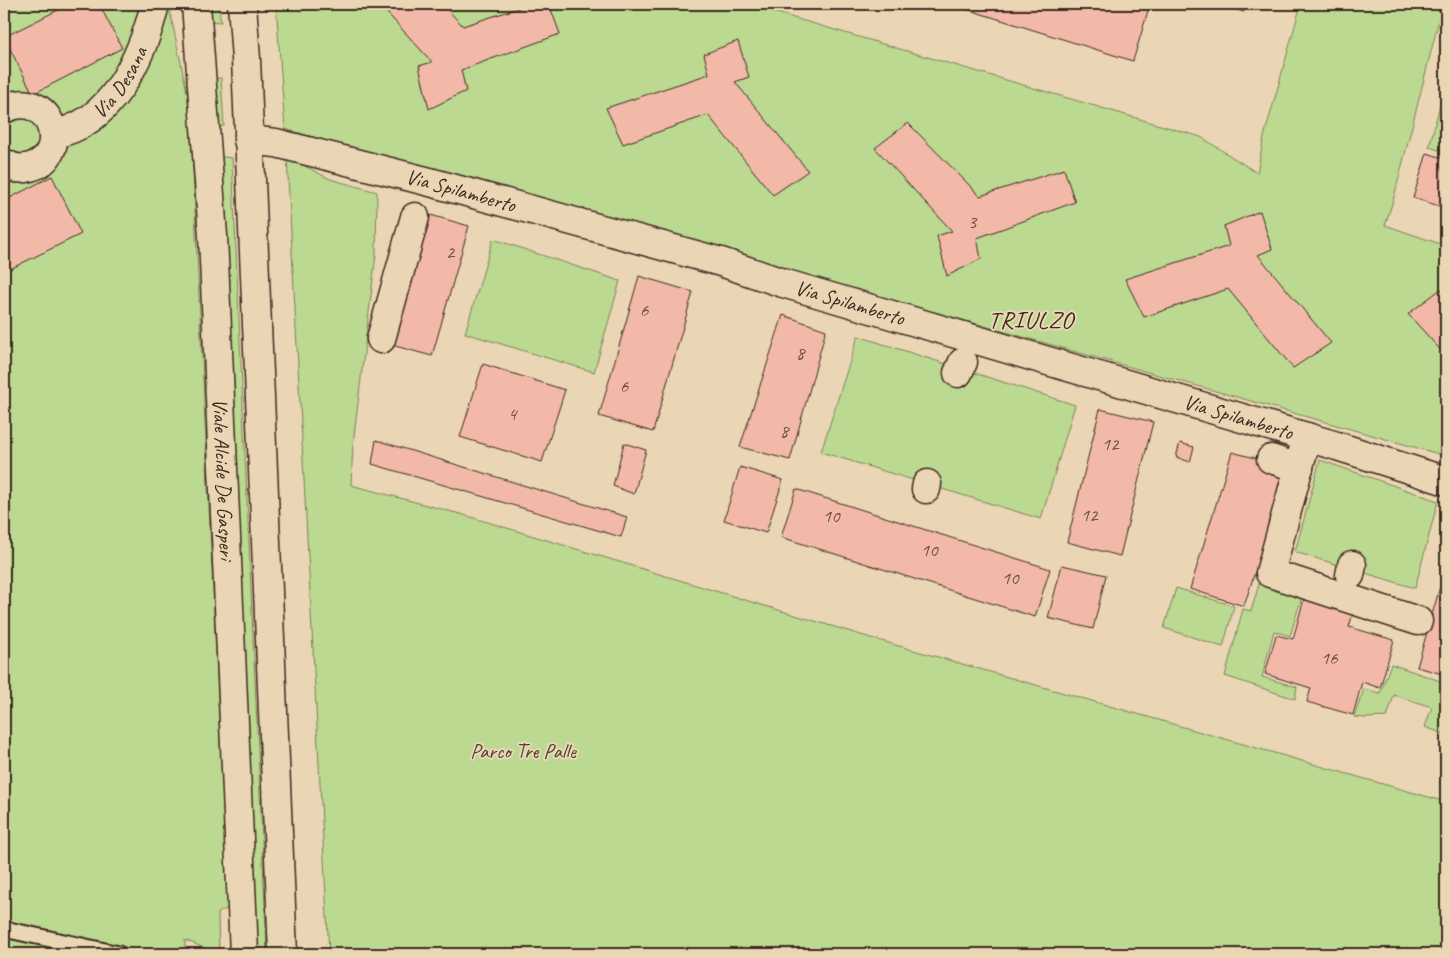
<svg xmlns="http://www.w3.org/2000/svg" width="1450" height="958" font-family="Caveat,sans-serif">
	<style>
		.green { fill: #bbd991; stroke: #7b8258 }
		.building { fill: #f2b9a9; stroke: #3b2a1e }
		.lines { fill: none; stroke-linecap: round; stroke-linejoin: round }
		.lane-casing { stroke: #3b2a1e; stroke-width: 19 }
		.street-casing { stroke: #3b2a1e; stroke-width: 31 }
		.secondary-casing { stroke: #3b2a1e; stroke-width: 31 }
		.lane { stroke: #ead5b4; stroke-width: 15 }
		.street { stroke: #ead5b4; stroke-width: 28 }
		.secondary { stroke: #ead5b4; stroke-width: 28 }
		.labels { text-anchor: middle; stroke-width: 4; stroke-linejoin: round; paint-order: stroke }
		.number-label { font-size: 19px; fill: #694e41 }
		.street-label { font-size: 21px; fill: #3b2a1e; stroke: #ead5b4 }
		.park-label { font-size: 21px; fill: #4e442f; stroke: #ead5b4 }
		.quarter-label { font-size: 24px; letter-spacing: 1px; fill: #3b2a1e; stroke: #ead5b4 }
	</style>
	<rect width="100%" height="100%" fill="#ead5b4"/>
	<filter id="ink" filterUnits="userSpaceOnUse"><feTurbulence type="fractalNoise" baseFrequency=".02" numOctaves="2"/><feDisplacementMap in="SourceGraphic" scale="10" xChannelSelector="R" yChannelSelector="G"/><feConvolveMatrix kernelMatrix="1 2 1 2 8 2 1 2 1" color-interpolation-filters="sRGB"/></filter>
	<g filter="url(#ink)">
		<g class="green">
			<path d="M4,4H158L169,7L190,106L228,908L218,913L219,954L185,940V954H4Z"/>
			<path d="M205,4H218L221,22L205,21Z"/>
			<path d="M276,4H746L1201,137L1257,173L1264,137L1301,4H1443L1393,201L1385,225L1446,246V456L285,129Z"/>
			<path d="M221,78L224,126L213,128L208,79Z"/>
			<path d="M1446,82V152L1429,147Z"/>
			<path d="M215,156L232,158L267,954H254Z"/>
			<path d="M287,157L330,179L377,192L376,254L353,444L351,485L464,515L871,638L1446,802V954H329Z"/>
			<path d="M493,239L620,281L594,372L465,333Z"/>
			<path d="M858,336L1075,405L1041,519L821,452Z"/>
			<path d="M1320,460L1438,501L1415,588L1295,552Z"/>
			<path d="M1260,581L1303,593L1290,636L1274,631L1262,677L1297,687L1295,699L1225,676L1243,609L1251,611Z"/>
			<path d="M1176,588L1234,606L1223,647L1164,628Z"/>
			<path d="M1391,664L1446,683V727L1444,734L1425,727L1432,707L1394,695L1387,717L1367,718L1354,717L1364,689L1380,693Z"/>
		</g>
		<g class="building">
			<path d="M70,4H99L122,48L33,94L4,37Z"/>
			<path d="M379,4H442L463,26L531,4H549L560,34L461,70L466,91L429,109L419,66L432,62Z"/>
			<path d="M950,4H1150L1133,61Z"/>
			<path d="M1216,4H1246L1244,12Z"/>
			<path d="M738,41L749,77L735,82L808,171L773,195L708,115L623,144L606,108L709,74L704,54Z"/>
			<path d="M908,123L980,196L1064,169L1075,202L977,238L981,259L947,276L937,236L952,231L875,148Z"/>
			<path d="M1427,153L1446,159V208L1413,198Z"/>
			<path d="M52,176L81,234L4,272V201Z"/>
			<path d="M1260,211L1272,249L1258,255L1331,343L1293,368L1228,289L1144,317L1125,279L1229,246L1224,226Z"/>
			<path d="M420,212L469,226L432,356L384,343Z"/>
			<path d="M639,276L693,292L653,432L599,416Z"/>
			<path d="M1441,289L1446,295V356L1408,314Z"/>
			<path d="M783,315L826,330L790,460L740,447Z"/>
			<path d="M483,364L565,390L542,462L460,437Z"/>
			<path d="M1100,409L1153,422L1120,556L1067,542Z"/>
			<path d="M376,440L627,517L621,537L372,464Z"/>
			<path d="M624,443L646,450L634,494L613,486Z"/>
			<path d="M1180,443L1194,447L1190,462L1176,457Z"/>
			<path d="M1232,452L1289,467L1244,606L1190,589Z"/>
			<path d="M740,467L783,480L766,533L724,520Z"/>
			<path d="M796,489L1050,569L1035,617L781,537Z"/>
			<path d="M1062,565L1106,575L1093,629L1048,618Z"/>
			<path d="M1446,566V675L1417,667Z"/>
			<path d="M1305,595L1354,609L1349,627L1394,640L1380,688L1362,682L1353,715L1307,702L1311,688L1265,674L1276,635L1293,639Z"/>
		</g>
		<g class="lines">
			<defs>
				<path id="lane" d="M4,929L119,954"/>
				<g id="street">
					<path d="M4,109C51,86 73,156 30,167C21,170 12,168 4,163"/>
					<path id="s1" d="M53,134C112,125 143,55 155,4"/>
					<path id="s2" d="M248,140L276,143L430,182L721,262L783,283L1337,446L1446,481"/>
					<path d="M381,339L415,217"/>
					<path d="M958,373L963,362"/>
					<path d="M1307,437L1270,573L1418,621"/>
					<path d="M1271,459L1299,468"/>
					<path d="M926,489L927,484"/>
					<path d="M1350,575L1352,565"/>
				</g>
				<g id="secondary">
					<path id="s3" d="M196,4L213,236L244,954"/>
					<path d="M242,4L246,59L283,954"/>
				</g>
			</defs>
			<use href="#lane" class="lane-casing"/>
			<use href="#street" class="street-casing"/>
			<use href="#secondary" class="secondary-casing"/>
			<use href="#lane" class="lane"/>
			<use href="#street" class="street"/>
			<use href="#secondary" class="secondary"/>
		</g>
	</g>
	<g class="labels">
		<g class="number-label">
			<text x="972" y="228">3</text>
			<text x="450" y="258">2</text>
			<text x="644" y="316">6</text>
			<text x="800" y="359">8</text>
			<text x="624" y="392">6</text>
			<text x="512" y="420">4</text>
			<text x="784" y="437">8</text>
			<text x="1110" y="450">12</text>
			<text x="1089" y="521">12</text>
			<text x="831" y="522">10</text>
			<text x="929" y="556">10</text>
			<text x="1010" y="584">10</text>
			<text x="1329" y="664">16</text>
		</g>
		<g class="street-label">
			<text dy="7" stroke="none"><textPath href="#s1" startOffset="88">Via Desana</textPath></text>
			<text dy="7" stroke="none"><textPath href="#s2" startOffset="219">Via Spilamberto</textPath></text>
			<text dy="7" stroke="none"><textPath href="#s2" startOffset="624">Via Spilamberto</textPath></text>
			<text dy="7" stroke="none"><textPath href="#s2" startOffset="1029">Via Spilamberto</textPath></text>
			<text dy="7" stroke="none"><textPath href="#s3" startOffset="476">Viale Alcide De Gasperi</textPath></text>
		</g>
		<g class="park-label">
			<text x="523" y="758">Parco Tre Palle</text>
		</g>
		<g class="quarter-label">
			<text x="1031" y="328">TRIULZO</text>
		</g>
	</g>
	<rect width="1450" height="958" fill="none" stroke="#ead5b4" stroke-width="20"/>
	<rect x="10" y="10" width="1430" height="938" fill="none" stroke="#3b2a1e" stroke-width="2" filter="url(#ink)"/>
</svg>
